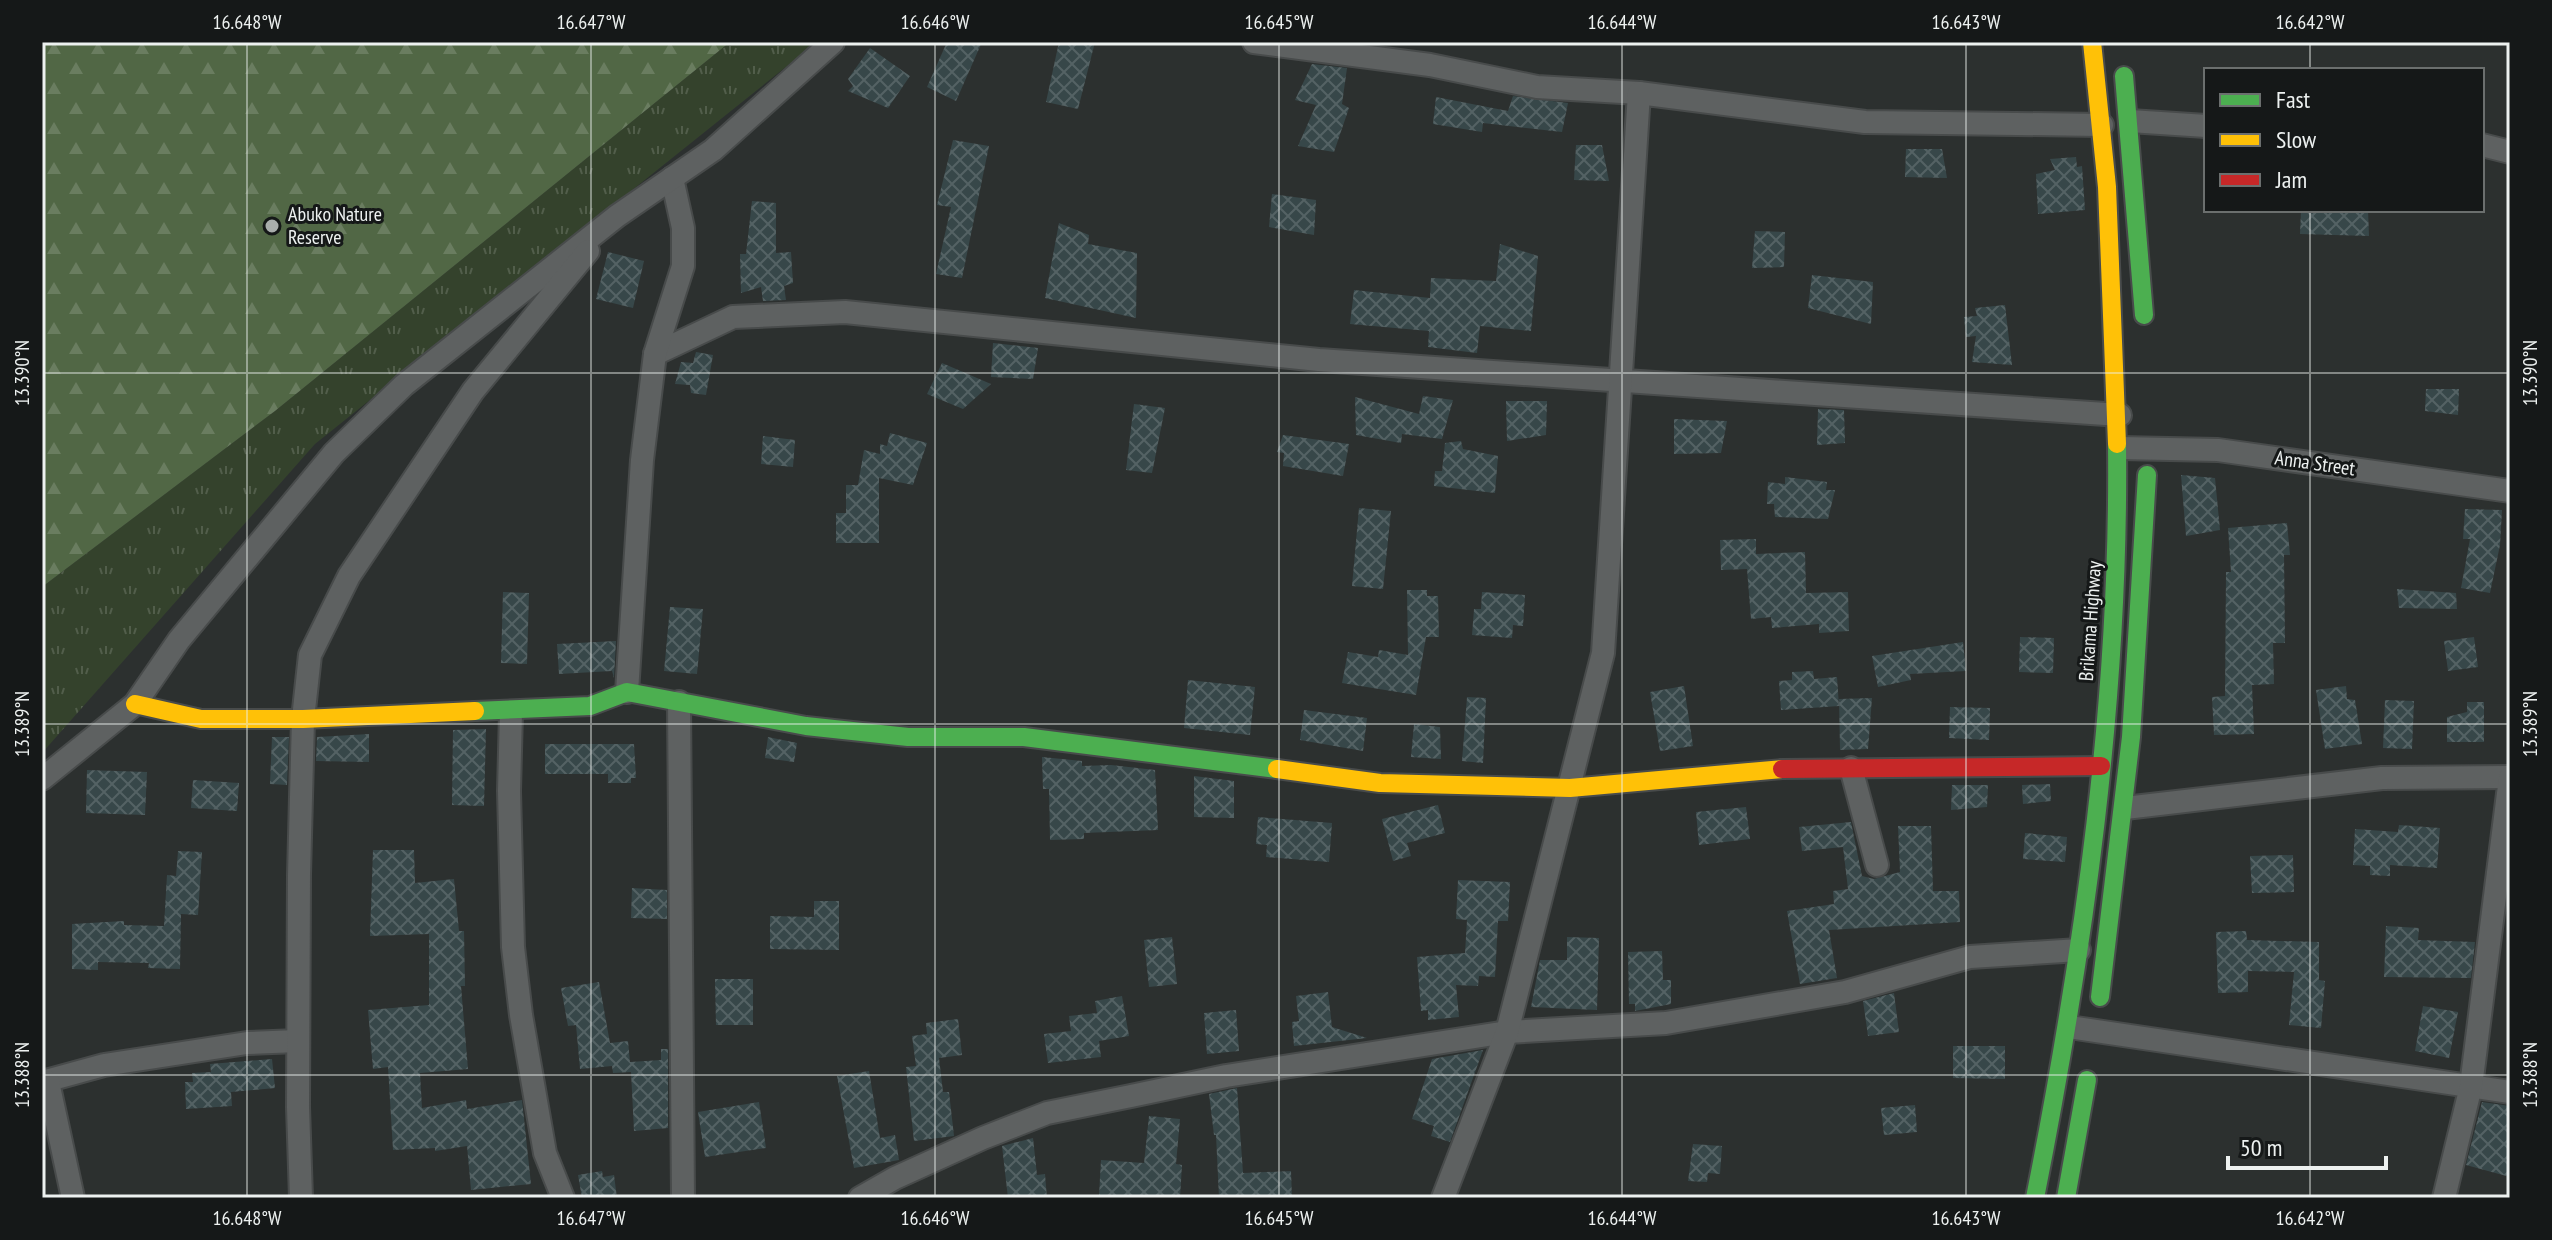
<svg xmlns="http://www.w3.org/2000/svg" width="2552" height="1240" font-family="'PT Sans Narrow',sans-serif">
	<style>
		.grass { fill: url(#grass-tufts) }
		.forest { fill: url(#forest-firs) }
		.building { fill: url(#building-cross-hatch) }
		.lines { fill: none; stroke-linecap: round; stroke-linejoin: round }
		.street-casing { stroke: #484b4b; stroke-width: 26 }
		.fast-casing { stroke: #484b4b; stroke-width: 22 }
		.slow-casing { stroke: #484b4b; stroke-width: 22 }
		.jam-casing { stroke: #484b4b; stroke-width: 22 }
		.street { stroke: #5e6161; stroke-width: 22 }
		.fast { stroke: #4caf50; stroke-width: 18 }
		.slow { stroke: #ffc107; stroke-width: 18 }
		.jam { stroke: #c62828; stroke-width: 18 }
		.ticks { fill: none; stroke: #edf1f0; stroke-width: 2; stroke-opacity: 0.45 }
		.poi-dot { fill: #a9adac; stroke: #151818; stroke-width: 3 }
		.labels { text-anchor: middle; stroke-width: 6; stroke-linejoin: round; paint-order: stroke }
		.poi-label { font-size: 20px; fill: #edf1f0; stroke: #151818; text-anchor: start }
		.street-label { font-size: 20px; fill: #edf1f0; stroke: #151818 }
		.neatline { fill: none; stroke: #edf1f0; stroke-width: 3 }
		.ticks-label { font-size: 20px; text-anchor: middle; fill: #edf1f0 }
	</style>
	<defs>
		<pattern id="grass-tufts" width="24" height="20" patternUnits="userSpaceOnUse" patternTransform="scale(2)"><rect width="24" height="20" fill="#34422c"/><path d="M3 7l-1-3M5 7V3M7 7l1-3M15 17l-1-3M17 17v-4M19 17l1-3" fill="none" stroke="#525e4b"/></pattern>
		<pattern id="forest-firs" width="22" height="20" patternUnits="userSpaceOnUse" patternTransform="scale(2)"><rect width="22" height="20" fill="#516745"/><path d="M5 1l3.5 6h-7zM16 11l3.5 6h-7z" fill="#6a7d60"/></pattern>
		<pattern id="building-cross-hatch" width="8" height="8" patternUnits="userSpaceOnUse" patternTransform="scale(2)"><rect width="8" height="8" fill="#374749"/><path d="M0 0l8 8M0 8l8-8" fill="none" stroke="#546264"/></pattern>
	</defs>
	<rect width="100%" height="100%" fill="#2c302f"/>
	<path class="grass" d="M730,42H817L315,444L42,753V587L275,411Z"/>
	<path class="forest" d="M42,42H730L275,411L42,587Z"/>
	<g class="building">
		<path d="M947,42H982L956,101L927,87Z"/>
		<path d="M1059,42H1095L1078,109L1046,102Z"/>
		<path d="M870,48L910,76L888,108L848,91L853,86L848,79Z"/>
		<path d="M1312,64L1347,68L1342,104L1349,108L1334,152L1298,146L1316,105L1295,100Z"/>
		<path d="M1513,96L1568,103L1562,132L1483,123L1482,132L1433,124L1436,97L1508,111Z"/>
		<path d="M953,140L989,146L962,278L936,274L951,207L937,205Z"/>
		<path d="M1576,145H1602L1609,181L1574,180Z"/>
		<path d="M1906,149H1942L1947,178L1905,177Z"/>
		<path d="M2076,157L2077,167L2082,166L2085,210L2038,214L2036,174L2055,170L2050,159Z"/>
		<path d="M1272,194L1316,200L1314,235L1269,227Z"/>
		<path d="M752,201L776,203V253L791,252L793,283L784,286L786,300L763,301L761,287L741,293L740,254H746Z"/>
		<path d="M2301,210H2368L2369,236L2300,234Z"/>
		<path d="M1059,223L1089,235L1088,244L1137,253L1136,318L1045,298Z"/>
		<path d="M1755,231L1785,232L1784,267L1752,268Z"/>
		<path d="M1500,244L1538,256L1531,331L1480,326L1477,353L1428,347L1429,331L1350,324L1354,290L1430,298L1431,278L1496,281Z"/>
		<path d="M608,252L644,261L633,308L596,299Z"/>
		<path d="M1812,275L1873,282L1871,324L1808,308Z"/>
		<path d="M2005,305L2012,365L1972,362L1976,336L1966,337L1964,317L1977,316L1975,308Z"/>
		<path d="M993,343L1038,348L1033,379L991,377Z"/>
		<path d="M696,352L713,355L706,395L691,393L690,385L675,384L681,362L693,363Z"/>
		<path d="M942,363L991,384L963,409L927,394Z"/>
		<path d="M2426,389H2459L2458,415L2425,411Z"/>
		<path d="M1423,396L1453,400L1442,439L1402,434L1401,443L1356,435L1355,397L1419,414Z"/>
		<path d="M1506,401H1547L1546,435L1507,441Z"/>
		<path d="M1134,404L1165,408L1152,473L1126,470Z"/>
		<path d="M1818,409L1844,410L1845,443L1817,445Z"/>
		<path d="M1674,419L1727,421L1721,453L1674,454Z"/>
		<path d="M890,433L927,443L913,485L879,478V543H836V513H846V485H858L864,450L880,454V444L887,446Z"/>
		<path d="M1283,435L1349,444L1343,476L1283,466L1284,453L1277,452Z"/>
		<path d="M763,436L795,440L793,467L761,464Z"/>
		<path d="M1461,441L1463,449L1498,456L1495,493L1434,486L1435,471H1442L1445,443Z"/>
		<path d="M2181,475L2215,478L2220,530L2186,536Z"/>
		<path d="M1785,477L1827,482L1826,490H1835L1828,519L1775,517L1774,504H1767L1768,482L1785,484Z"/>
		<path d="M1359,508L1391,511L1383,589L1352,586Z"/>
		<path d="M2465,509L2502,510L2500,545L2490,593L2461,588L2470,539H2463Z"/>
		<path d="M2287,523L2290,555H2284L2285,643H2273L2274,684L2252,685L2254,734L2214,735L2212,697L2225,696L2226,572H2231L2228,528Z"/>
		<path d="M1756,539V554L1805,552L1806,593L1848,592L1849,631L1819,633V624L1772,628L1771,617L1751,619L1747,569L1721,570L1720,540Z"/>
		<path d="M2397,589L2456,593L2457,609L2399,608Z"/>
		<path d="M1407,590H1427V596H1438L1439,637H1426L1416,695L1342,683L1348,652L1378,657L1379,650L1408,655Z"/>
		<path d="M503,592L529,593L527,664L501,663Z"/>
		<path d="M1482,592L1525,595L1523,626L1513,625L1512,638L1472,635L1474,609H1481Z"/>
		<path d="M670,607L703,609L697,674L664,671Z"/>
		<path d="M2020,637L2054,638L2053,673L2019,672Z"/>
		<path d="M2474,637L2478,667L2448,671L2444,641Z"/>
		<path d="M616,641L614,678L612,671L559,674L557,644Z"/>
		<path d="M1963,642L1966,671L1910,674L1911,680L1878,687L1872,656Z"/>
		<path d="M1813,671L1814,679L1837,677L1839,706L1781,710L1779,681L1792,680V672Z"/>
		<path d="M1188,680L1255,687L1250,735L1184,728Z"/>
		<path d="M1684,686L1693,746L1660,751L1650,692Z"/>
		<path d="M2346,686L2347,699L2355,700L2362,744L2325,749L2316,690Z"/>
		<path d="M1467,697L1486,698L1483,763L1462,761Z"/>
		<path d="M1872,698L1868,749L1840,750L1839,699Z"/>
		<path d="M2385,700L2414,701L2412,749L2383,748Z"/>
		<path d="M2467,702H2484V742H2447V717L2467,712Z"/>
		<path d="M1950,707L1990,708L1989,740L1949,738Z"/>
		<path d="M1304,710L1367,718L1363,751L1300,740Z"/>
		<path d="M1414,724L1440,727L1441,759L1411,757Z"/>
		<path d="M486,729L484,806L452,805L453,730Z"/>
		<path d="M369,734V762L316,761L317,737Z"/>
		<path d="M272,737H289L287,785L270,784Z"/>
		<path d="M768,737L797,743L794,762L765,758Z"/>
		<path d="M545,744H634L636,778H631V783H608V774H545Z"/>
		<path d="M1042,757L1082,761V766L1111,765L1155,770L1158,830L1084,833V839L1050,840L1049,789H1043Z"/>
		<path d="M87,770L147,772L145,815L86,813Z"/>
		<path d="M1194,776L1234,781V818L1194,817Z"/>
		<path d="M193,780L239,783L237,811L191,808Z"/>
		<path d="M2050,784L2051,801L2023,804L2022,785Z"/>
		<path d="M1952,785H1988L1987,807L1951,810Z"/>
		<path d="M1438,805L1445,833L1407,843L1411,856L1393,861L1382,819Z"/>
		<path d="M1746,807L1750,839L1699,845L1696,812Z"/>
		<path d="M1258,817L1332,823L1329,862L1266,857L1267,845L1256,844Z"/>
		<path d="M1851,822L1862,876L1874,879L1900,872L1898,826H1931L1933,891H1959L1960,922L1829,930L1837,978L1800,984L1787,911L1834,904L1833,891L1848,889L1843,847L1802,851L1799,827Z"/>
		<path d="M2399,825L2440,828L2437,868L2390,865V876L2370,875V866L2353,865L2355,829L2398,832Z"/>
		<path d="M2025,833L2067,837L2065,862L2023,859Z"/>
		<path d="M373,850H414L415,883L454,879L459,931H464L465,986H461L468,1069L420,1073L422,1108L466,1100L467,1109L522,1100L531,1184L471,1190L467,1146L435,1151V1148L393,1150L388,1067L373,1069L368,1010L429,1005V934L370,936Z"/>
		<path d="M178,851L202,852L198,915L181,914L180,969L148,968L149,963L98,962V970L72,969V924L124,921V925L164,926L167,875L176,876Z"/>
		<path d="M2293,855L2294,892L2252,893L2250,856Z"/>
		<path d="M1458,880L1510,882L1508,921H1498L1495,977L1479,976L1478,986L1456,985L1459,1017L1428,1020V1010L1421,1011L1417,957L1465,953L1467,920L1456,919Z"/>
		<path d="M632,888L667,890V919L631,918Z"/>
		<path d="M814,901H839V950L770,949V916L814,917Z"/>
		<path d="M2386,926L2419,928L2418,940L2475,942L2471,978L2384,977Z"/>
		<path d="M2246,931L2247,940L2319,942V980L2325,981L2321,1028L2289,1025L2294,972L2248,971V992L2218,993L2216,932Z"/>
		<path d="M1172,937L1177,984L1149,987L1144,940Z"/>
		<path d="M1567,937L1599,938L1597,1010L1531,1007L1540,960H1567Z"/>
		<path d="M1662,951L1663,980H1671V1004L1635,1011V1004H1629L1628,952Z"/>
		<path d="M715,979H753V1025H716Z"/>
		<path d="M599,982L610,1043L628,1041L630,1062L661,1060V1049H668V1128L634,1131L631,1072L613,1073L612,1066L580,1069L576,1025L568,1026L561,988Z"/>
		<path d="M1328,992L1332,1027L1367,1038L1294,1046L1292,1022L1299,1021L1296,996Z"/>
		<path d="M1894,993L1899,1032L1868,1036L1863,1001Z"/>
		<path d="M1122,996L1129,1036L1099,1041L1101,1057L1048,1063L1044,1034L1071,1031L1069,1016L1097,1013L1095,1001Z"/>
		<path d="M2423,1006L2458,1012L2449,1058L2415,1051Z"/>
		<path d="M1236,1010L1239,1051L1207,1054L1204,1013Z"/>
		<path d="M958,1019L962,1055L939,1058L943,1092H949L954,1136L914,1141L906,1067L916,1066L912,1036L927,1034L926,1023Z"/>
		<path d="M1953,1046H2005V1079L1953,1078Z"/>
		<path d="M1483,1050L1450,1142L1431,1136L1434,1126L1412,1119L1432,1059Z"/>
		<path d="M272,1059L275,1088L231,1092L232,1106L186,1109L185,1082H193L192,1073L211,1072L210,1064Z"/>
		<path d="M869,1071L880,1138L895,1135L899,1160L854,1168L837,1076Z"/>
		<path d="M1237,1088L1243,1173L1291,1171L1292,1198H1219L1216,1135H1214L1209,1094Z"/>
		<path d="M759,1102L766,1148L705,1157L698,1112Z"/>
		<path d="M2482,1102L2510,1106V1177L2466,1165Z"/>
		<path d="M1915,1105L1917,1132L1884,1135L1881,1108Z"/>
		<path d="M1149,1116L1180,1119L1176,1164L1182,1165L1180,1198L1099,1195L1101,1160L1144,1163Z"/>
		<path d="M1033,1138L1037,1175L1045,1174L1047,1198H1008L1002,1146Z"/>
		<path d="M1693,1144L1722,1146L1720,1174L1708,1173L1707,1182L1688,1181Z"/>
		<path d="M602,1171L603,1177L614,1175L617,1198H582L578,1175Z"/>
	</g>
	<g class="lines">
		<defs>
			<g id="street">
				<path d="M1254,42L1430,65L1537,87L1639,93"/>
				<path d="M2130,121L2206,126"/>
				<path d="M2482,145L2510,152"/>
				<path d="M655,354L733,317L845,312L1319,360L2120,415"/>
				<path d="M2120,448L2218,450L2510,491"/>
				<path d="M627,692L642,460L655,354L683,266V228L672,178"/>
				<path d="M679,702L683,1198"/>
				<path d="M511,712L509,791L513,947L521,1015L545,1153L563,1198"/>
				<path d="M1851,768L1877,865"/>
				<path d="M42,779L135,704L179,640L334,453L404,385L617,216L713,150L833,42"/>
				<path d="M2125,808L2382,778L2510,777"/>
				<path d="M2069,1027L2510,1092"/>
				<path d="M42,1082L104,1065L247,1043L298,1041"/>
				<path d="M48,1082L73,1198"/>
				<path d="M301,1198L298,1107L299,875L303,719L310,655L349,576L473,391L588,251"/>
				<path d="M860,1198L895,1178L983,1138L1047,1113L1131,1096L1226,1076L1507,1032L1666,1023L1845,992L1970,957L2079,950"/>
				<path d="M1443,1198L1507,1032L1603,653L1639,93L1865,122L2102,125"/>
				<path d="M2444,1198L2471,1086L2510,778"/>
			</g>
			<g id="fast">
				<path d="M2124,76L2144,315"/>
				<path d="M475,711L590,706L627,692L806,726L908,737H1024L1277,769"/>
				<path d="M2100,997L2131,737L2147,475"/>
				<path d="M2035,1198C2084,950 2120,698 2117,444"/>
				<path d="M2066,1198L2087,1080"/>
			</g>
			<g id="slow">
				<path d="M2092,42L2107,187L2117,444"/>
				<path d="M135,704L201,719H303L475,711"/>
				<path d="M1277,769L1380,783L1570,788L1782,769"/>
			</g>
			<path id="jam" d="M1782,769L2101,766"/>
		</defs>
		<use href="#street" class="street-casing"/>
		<use href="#fast" class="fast-casing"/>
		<use href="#slow" class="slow-casing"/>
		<use href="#jam" class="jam-casing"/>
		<use href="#street" class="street"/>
		<use href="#fast" class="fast"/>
		<use href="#slow" class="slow"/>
		<use href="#jam" class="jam"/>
	</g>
	<path class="ticks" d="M247,42V1198M591,42V1198M935,42V1198M1279,42V1198M1622,42V1198M1966,42V1198M2310,42V70M2310,210V1198M42,373H2510M42,724H2510M42,1075H2510"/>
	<circle class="poi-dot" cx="272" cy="226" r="8"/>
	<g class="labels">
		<g class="poi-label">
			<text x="288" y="221">Abuko Nature<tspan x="288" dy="23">Reserve</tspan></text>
		</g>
		<g class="street-label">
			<text transform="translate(2315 463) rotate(8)" y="7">Anna Street</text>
			<text transform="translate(2090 621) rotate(-86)" y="7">Brikama Highway</text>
		</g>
	</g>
	<rect width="2552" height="1240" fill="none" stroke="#151818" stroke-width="88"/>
	<rect x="2204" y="68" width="280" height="144" fill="#151818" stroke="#6b6f6e" stroke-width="2"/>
	<rect x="2220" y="94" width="40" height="12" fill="#4caf50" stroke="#6b6f6e" stroke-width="2"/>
	<text x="2276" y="108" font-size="24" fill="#edf1f0">Fast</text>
	<rect x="2220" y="134" width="40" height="12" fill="#ffc107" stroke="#6b6f6e" stroke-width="2"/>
	<text x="2276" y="148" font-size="24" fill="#edf1f0">Slow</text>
	<rect x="2220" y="174" width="40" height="12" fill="#c62828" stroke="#6b6f6e" stroke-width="2"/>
	<text x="2276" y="188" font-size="24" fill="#edf1f0">Jam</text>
	<path d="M2228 1156v12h158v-12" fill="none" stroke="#edf1f0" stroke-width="4"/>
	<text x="2240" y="1156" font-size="24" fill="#edf1f0" stroke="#151818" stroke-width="6" paint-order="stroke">50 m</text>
	<rect x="44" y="44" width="2464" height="1152" class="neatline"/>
	<g class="ticks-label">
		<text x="247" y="29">16.648°W</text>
		<text x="591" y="29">16.647°W</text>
		<text x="935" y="29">16.646°W</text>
		<text x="1279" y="29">16.645°W</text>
		<text x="1622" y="29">16.644°W</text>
		<text x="1966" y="29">16.643°W</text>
		<text x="2310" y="29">16.642°W</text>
		<text transform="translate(22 373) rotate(-90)" y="7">13.390°N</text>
		<text transform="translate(2530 373) rotate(-90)" y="7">13.390°N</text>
		<text transform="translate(22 724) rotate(-90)" y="7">13.389°N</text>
		<text transform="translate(2530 724) rotate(-90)" y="7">13.389°N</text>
		<text transform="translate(22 1075) rotate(-90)" y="7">13.388°N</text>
		<text transform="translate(2530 1075) rotate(-90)" y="7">13.388°N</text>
		<text x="247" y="1225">16.648°W</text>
		<text x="591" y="1225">16.647°W</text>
		<text x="935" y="1225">16.646°W</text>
		<text x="1279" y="1225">16.645°W</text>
		<text x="1622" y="1225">16.644°W</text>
		<text x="1966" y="1225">16.643°W</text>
		<text x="2310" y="1225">16.642°W</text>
	</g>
</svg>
